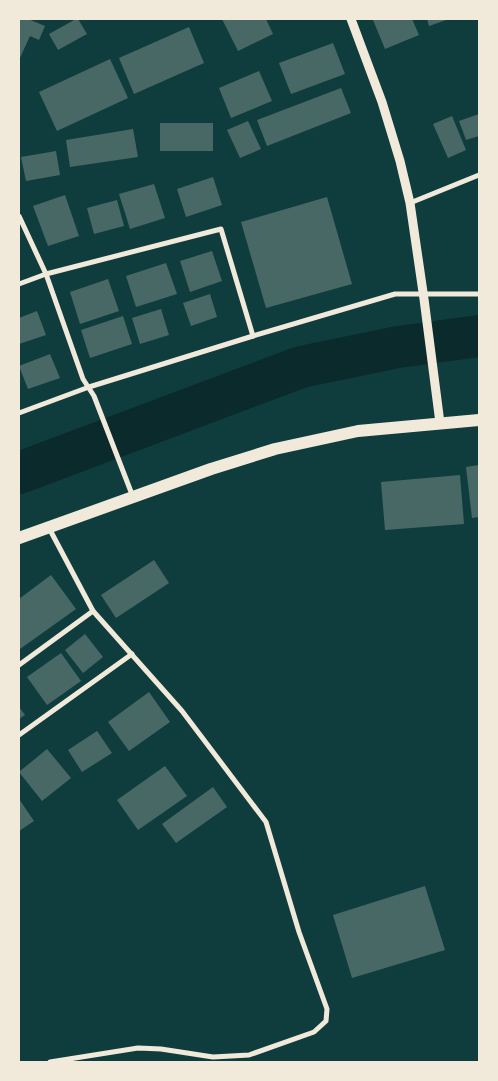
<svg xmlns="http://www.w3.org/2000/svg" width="498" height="1081" font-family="'DM Sans',sans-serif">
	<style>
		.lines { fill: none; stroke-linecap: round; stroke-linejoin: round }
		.river { stroke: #0a2a2b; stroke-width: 42 }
		.building { fill: #486865 }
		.minor { stroke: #f1e9da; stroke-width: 5 }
		.tertiary { stroke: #f1e9da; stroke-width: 9 }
		.primary { stroke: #f1e9da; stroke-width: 12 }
	</style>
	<rect width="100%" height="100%" fill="#0f3d3e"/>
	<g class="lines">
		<path class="river" d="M19,473L301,367L398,347L479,336"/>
	</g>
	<g class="building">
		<path d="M19,19H28L45,26L39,40L30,36L19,60Z"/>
		<path d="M76,19H78L87,34L58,50L49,34Z"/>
		<path d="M222,19H266L273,34L238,51Z"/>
		<path d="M375,19H412L419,35L385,49L373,20Z"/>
		<path d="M427,19H449L429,26Z"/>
		<path d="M189,27L204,63L134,94L119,58Z"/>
		<path d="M333,43L345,74L291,94L279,63Z"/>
		<path d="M110,59L128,98L57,131L39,92Z"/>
		<path d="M259,71L272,101L231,118L219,88Z"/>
		<path d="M341,88L351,113L267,146L257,120Z"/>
		<path d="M479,114V136L466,140L459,121Z"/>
		<path d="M452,116L466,150L448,158L433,124Z"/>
		<path d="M248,121L261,149L240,158L227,130Z"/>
		<rect x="160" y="123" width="53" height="28"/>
		<path d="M133,129L138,157L70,167L66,140Z"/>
		<path d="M56,151L60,175L26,181L21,157Z"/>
		<path d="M213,177L222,205L186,217L177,189Z"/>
		<path d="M154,184L165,218L130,229L119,194Z"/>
		<path d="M65,195L79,236L48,246L33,206Z"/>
		<path d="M327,197L352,284L266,308L241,222Z"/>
		<path d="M117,200L124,226L94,234L87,208Z"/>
		<path d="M212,251L222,281L190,292L180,261Z"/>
		<path d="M166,263L177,294L136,307L126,276Z"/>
		<path d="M108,279L119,311L80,324L70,292Z"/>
		<path d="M210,294L217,317L191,326L183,303Z"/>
		<path d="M161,309L169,335L140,344L132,318Z"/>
		<path d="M37,311L46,335L19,344V318Z"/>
		<path d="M123,316L132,344L90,358L81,330Z"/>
		<path d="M50,354L60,378L28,389L19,366Z"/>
		<path d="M479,465V517L472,518L466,467Z"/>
		<path d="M460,475L464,524L385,530L381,482Z"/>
		<path d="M154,560L169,583L116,618L101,595Z"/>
		<path d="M51,575L76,609L20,649L19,647V599Z"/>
		<path d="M85,634L103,657L83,673L65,650Z"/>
		<path d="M61,653L81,681L47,705L27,677Z"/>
		<path d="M149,692L170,722L129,751L108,722Z"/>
		<path d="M19,707L25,715L19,719Z"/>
		<path d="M97,731L112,753L82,772L68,750Z"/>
		<path d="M47,749L71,778L42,801L19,772Z"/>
		<path d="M165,766L187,796L138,830L117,800Z"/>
		<path d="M213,787L227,807L176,843L162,824Z"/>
		<path d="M19,799L34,821L19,831Z"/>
		<path d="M425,886L445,950L352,978L333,915Z"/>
	</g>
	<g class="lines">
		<g class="minor">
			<path d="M410,203L479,175"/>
			<path d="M19,216L46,274L83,379L94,396L133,497"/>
			<path d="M19,284L46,274L221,229L253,336L89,387L19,413"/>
			<path d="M253,336L395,294H479"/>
			<path d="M49,528L93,611L182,711L266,822L299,932L327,1009L326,1021L314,1032L249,1055L213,1057L161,1049L138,1048L50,1062"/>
			<path d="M19,665L93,611"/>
			<path d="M19,735L132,654"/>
		</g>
		<path class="tertiary" d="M351,19L382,102L400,161L410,203L424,299L440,423"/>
		<path class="primary" d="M19,538L211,469L275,449L358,431L479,420"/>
	</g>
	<rect width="498" height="1081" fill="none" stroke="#f1e9da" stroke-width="40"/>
</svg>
